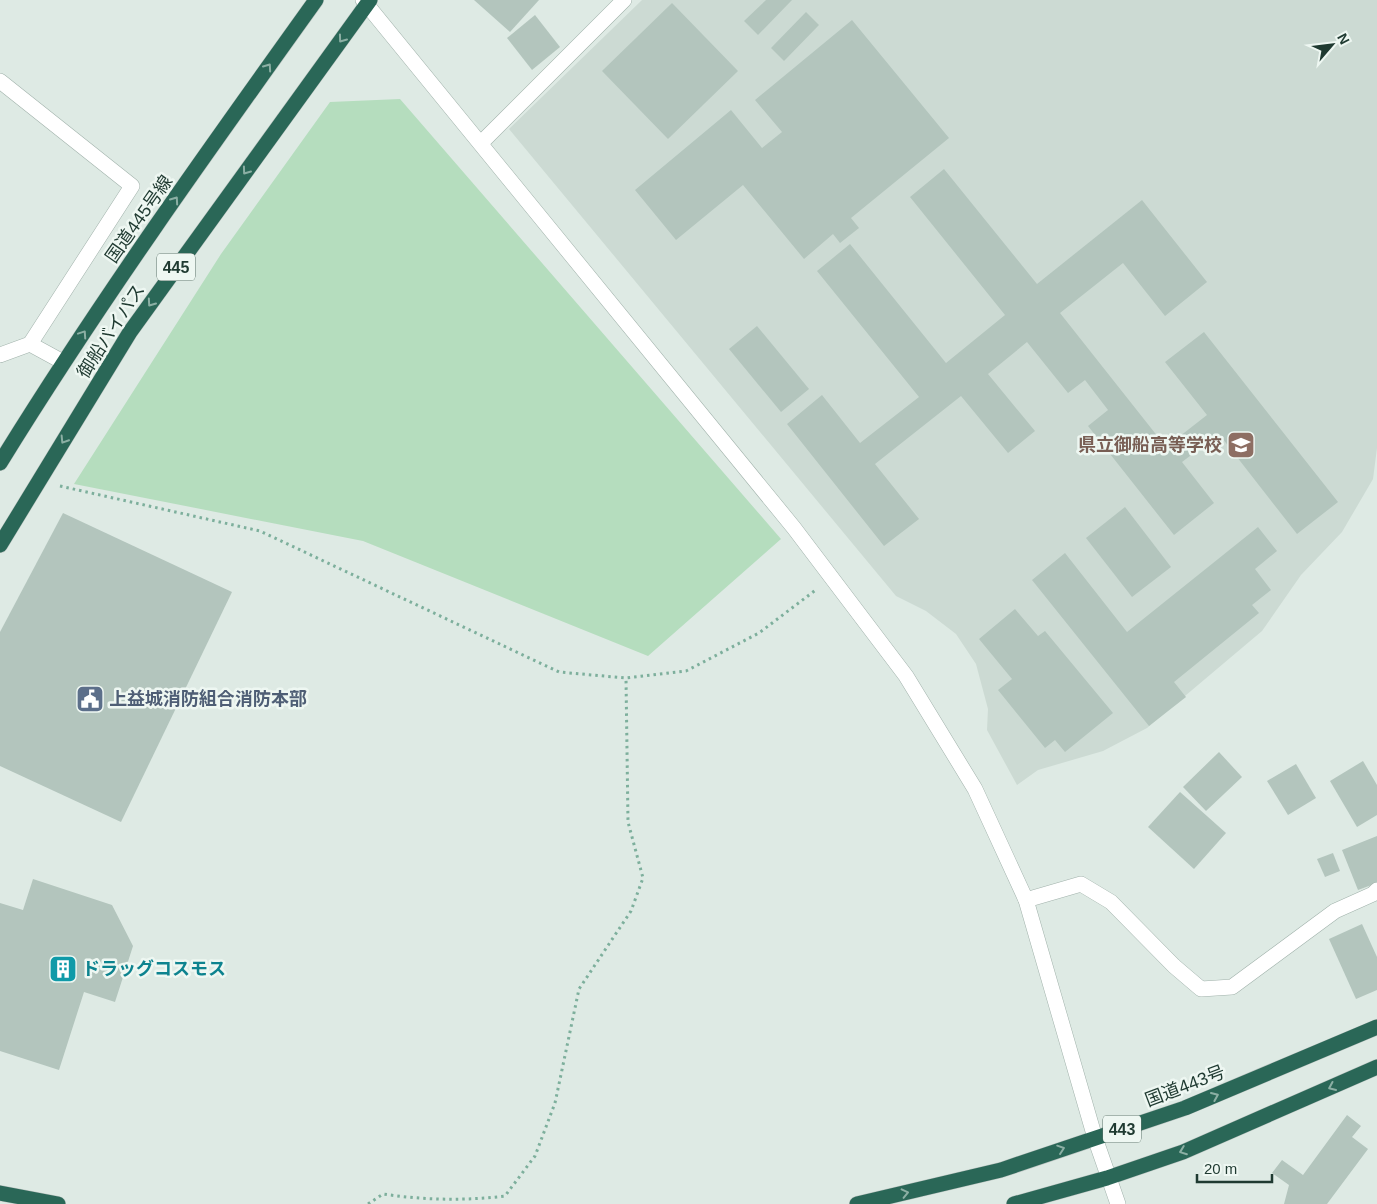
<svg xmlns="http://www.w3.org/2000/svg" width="1377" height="1204" font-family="Helvetica,'Noto Sans JP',sans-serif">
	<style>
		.built { fill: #ccdad3 }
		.green { fill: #b5ddbe }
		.building { fill: #b3c5bd }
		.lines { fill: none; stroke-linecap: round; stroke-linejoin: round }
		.minor-casing { stroke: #a1b2ab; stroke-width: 16 }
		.highway-casing { stroke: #bcc4c1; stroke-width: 16 }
		.path { stroke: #7daf9c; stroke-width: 3; stroke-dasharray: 2.5 4; stroke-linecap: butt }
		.minor { stroke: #fff; stroke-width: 15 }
		.highway { stroke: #2a6757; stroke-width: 15 }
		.oneway { stroke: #8cafa4 }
		.labels { text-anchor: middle; stroke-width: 5; stroke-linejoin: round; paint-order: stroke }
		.shield { fill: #eef7f2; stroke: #5d736b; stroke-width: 1 }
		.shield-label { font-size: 16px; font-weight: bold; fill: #1f3a31 }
		.street-label { font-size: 18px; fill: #1f3a31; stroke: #eef7f2 }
		.education-label { font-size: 18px; font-weight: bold; fill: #785e54; stroke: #eef7f2; text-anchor: end }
		.service-label { font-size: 18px; font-weight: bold; fill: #4e5e75; stroke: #eef7f2; text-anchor: start }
		.culture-label { font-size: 18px; font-weight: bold; fill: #0d838f; stroke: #eef7f2; text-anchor: start }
	</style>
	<rect width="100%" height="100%" fill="#deeae4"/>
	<path class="built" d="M642,0H1377V448L1373,479L1342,532L1301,575L1262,631L1147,728L1103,751L1038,770L1017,785L987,730L988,709L976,664L956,634L926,611L896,596L509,129Z"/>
	<path class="green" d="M400,99L781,539L648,656L363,541L74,484L221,254L330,102Z"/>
	<g class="building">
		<path d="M474,0H539L510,32Z"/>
		<path d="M766,0H792L758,35L744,21Z"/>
		<path d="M672,3L738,71L668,139L602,71Z"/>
		<path d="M806,12L819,25L784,61L771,48Z"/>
		<path d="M535,15L560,47L532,70L507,38Z"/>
		<path d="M852,20L949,138L851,218L859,228L840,243L833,234L804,259L743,185L676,240L635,190L731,110L762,148L782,132L755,100Z"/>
		<path d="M944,169L1037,284L1142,200L1207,282L1165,316L1123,263L1060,313L1166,447L1207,415L1165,362L1204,332L1338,502L1297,534L1219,434L1182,462L1214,503L1174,535L1088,426L1108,410L1085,380L1068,393L1027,342L988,374L1035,431L1008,453L961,396L875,464L919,519L884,546L787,424L822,395L860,443L919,397L817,271L850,244L946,363L1005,315L910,197Z"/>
		<path d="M757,326L809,389L781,412L729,349Z"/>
		<path d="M1125,507L1171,567L1132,597L1086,538Z"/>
		<path d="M63,513L232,592L121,822L0,766V632Z"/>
		<path d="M1258,527L1277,551L1255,569L1271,590L1252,605L1259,613L1174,682L1186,697L1149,726L1032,580L1065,553L1127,632Z"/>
		<path d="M1015,609L1038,636L1045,631L1113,713L1065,752L1055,740L1045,748L998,690L1012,679L979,639Z"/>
		<path d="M1219,752L1242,777L1206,811L1183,787Z"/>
		<path d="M1363,761L1377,785V815L1357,827L1330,781Z"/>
		<path d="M1296,764L1316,798L1288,815L1267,781Z"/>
		<path d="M1180,792L1226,833L1194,869L1148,827Z"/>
		<path d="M1377,836V883L1358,890L1342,850Z"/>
		<path d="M1333,853L1340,871L1325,877L1317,859Z"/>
		<path d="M33,879L112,905L133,946L115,1002L84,992L59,1070L0,1051V903L23,910Z"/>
		<path d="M1362,924L1377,957V990L1356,999L1329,939Z"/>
		<path d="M1347,1115L1361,1126L1352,1137L1368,1149L1327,1204H1284L1289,1185L1272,1173L1282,1160L1303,1175Z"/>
	</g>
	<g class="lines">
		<defs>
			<g id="minor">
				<path d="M363,0L794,528L906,676L975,789L1026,900L1095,1138L1118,1204"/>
				<path d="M0,81L132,186L30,344L0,355"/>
				<path d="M481,143L624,0"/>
				<path d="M30,344L63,362"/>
				<path d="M1026,900L1081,884L1111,902L1174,966L1201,989L1232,987L1335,911L1373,894L1377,890"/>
			</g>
			<g id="highway">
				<path d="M0,463C98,304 207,152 316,0"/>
				<path d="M0,545L130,332L370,0"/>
				<path d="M0,1193L58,1204"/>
				<path d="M857,1204L1001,1170L1185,1108L1377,1027"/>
				<path d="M1014,1204L1107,1178L1183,1152L1377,1067"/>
			</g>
		</defs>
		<use href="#minor" class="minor-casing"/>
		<use href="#highway" class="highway-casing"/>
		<g class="path">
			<path d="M60,486L260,531L559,672L626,678L686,671L759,633L817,589"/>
			<path d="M368,1204L383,1194C423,1200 465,1201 505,1196L535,1156L555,1103L579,989L631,911L643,878L628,822L626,678"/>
		</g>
		<use href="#minor" class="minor"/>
		<use href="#highway" class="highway"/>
	</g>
	<defs><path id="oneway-chevron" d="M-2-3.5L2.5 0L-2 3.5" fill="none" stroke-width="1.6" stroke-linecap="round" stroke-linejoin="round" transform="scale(1.25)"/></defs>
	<g class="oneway">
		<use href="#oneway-chevron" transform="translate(342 39) rotate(126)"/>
		<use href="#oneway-chevron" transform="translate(268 67) rotate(-55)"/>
		<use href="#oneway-chevron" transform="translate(246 171) rotate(126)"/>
		<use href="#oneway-chevron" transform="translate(175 200) rotate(-55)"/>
		<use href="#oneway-chevron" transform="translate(151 303) rotate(125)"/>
		<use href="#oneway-chevron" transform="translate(83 334) rotate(-56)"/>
		<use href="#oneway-chevron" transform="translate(64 440) rotate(122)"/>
		<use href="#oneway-chevron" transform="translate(1332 1087) rotate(156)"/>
		<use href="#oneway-chevron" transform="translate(1215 1096) rotate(-23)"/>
		<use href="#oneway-chevron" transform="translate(1061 1149) rotate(-19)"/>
		<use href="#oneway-chevron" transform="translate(1183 1151) rotate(159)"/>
		<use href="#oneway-chevron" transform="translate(905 1193) rotate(-13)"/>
	</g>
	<defs>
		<symbol id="school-square" viewBox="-11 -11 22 22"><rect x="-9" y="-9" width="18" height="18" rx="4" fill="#8d6e63" stroke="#eef7f2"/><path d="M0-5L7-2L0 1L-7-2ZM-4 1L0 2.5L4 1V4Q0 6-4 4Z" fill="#fff"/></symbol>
		<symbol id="civic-square" viewBox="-11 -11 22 22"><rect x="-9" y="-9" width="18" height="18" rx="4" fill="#5c6f8a" stroke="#eef7f2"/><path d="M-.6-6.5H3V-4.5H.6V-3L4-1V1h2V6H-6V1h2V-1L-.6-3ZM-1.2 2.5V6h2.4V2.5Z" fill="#fff"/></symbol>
		<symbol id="building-square" viewBox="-11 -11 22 22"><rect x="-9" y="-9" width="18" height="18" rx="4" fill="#0f9aa8" stroke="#eef7f2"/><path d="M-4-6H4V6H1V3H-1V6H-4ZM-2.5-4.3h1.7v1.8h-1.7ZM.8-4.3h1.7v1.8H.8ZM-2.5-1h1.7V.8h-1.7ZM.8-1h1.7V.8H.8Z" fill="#fff"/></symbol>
	</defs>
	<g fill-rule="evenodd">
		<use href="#school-square" x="1225" y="429" width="32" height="32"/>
		<use href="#civic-square" x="74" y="683" width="32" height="32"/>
		<use href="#building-square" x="47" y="953" width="32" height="32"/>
	</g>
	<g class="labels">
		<g class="shield">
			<rect x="157" y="253.5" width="38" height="27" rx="4"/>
			<rect x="1103" y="1115.5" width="38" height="27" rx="4"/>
		</g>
		<g class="shield-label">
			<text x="176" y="273">445</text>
			<text x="1122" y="1135">443</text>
		</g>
		<g class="street-label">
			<text transform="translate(139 219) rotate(-55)" y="6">国道445号線</text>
			<text transform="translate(111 331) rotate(-57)" y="6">御船バイパス</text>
			<text transform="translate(1185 1086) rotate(-21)" y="6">国道443号</text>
		</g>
		<g class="education-label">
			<text x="1222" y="451">県立御船高等学校</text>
		</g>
		<g class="service-label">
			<text x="109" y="705">上益城消防組合消防本部</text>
		</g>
		<g class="culture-label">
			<text x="82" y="975">ドラッグコスモス</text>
		</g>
	</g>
	<g transform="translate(1332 45) rotate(62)" stroke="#eef7f2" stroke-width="4" paint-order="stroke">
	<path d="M0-4L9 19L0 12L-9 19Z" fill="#1f3a31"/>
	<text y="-8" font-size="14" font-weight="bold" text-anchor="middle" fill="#1f3a31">N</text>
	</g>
	<path d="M1197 1174v8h75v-8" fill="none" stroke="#1f3a31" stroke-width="2.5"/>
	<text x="1204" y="1174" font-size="15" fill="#1f3a31" stroke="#eef7f2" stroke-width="4" paint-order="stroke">20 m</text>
</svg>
